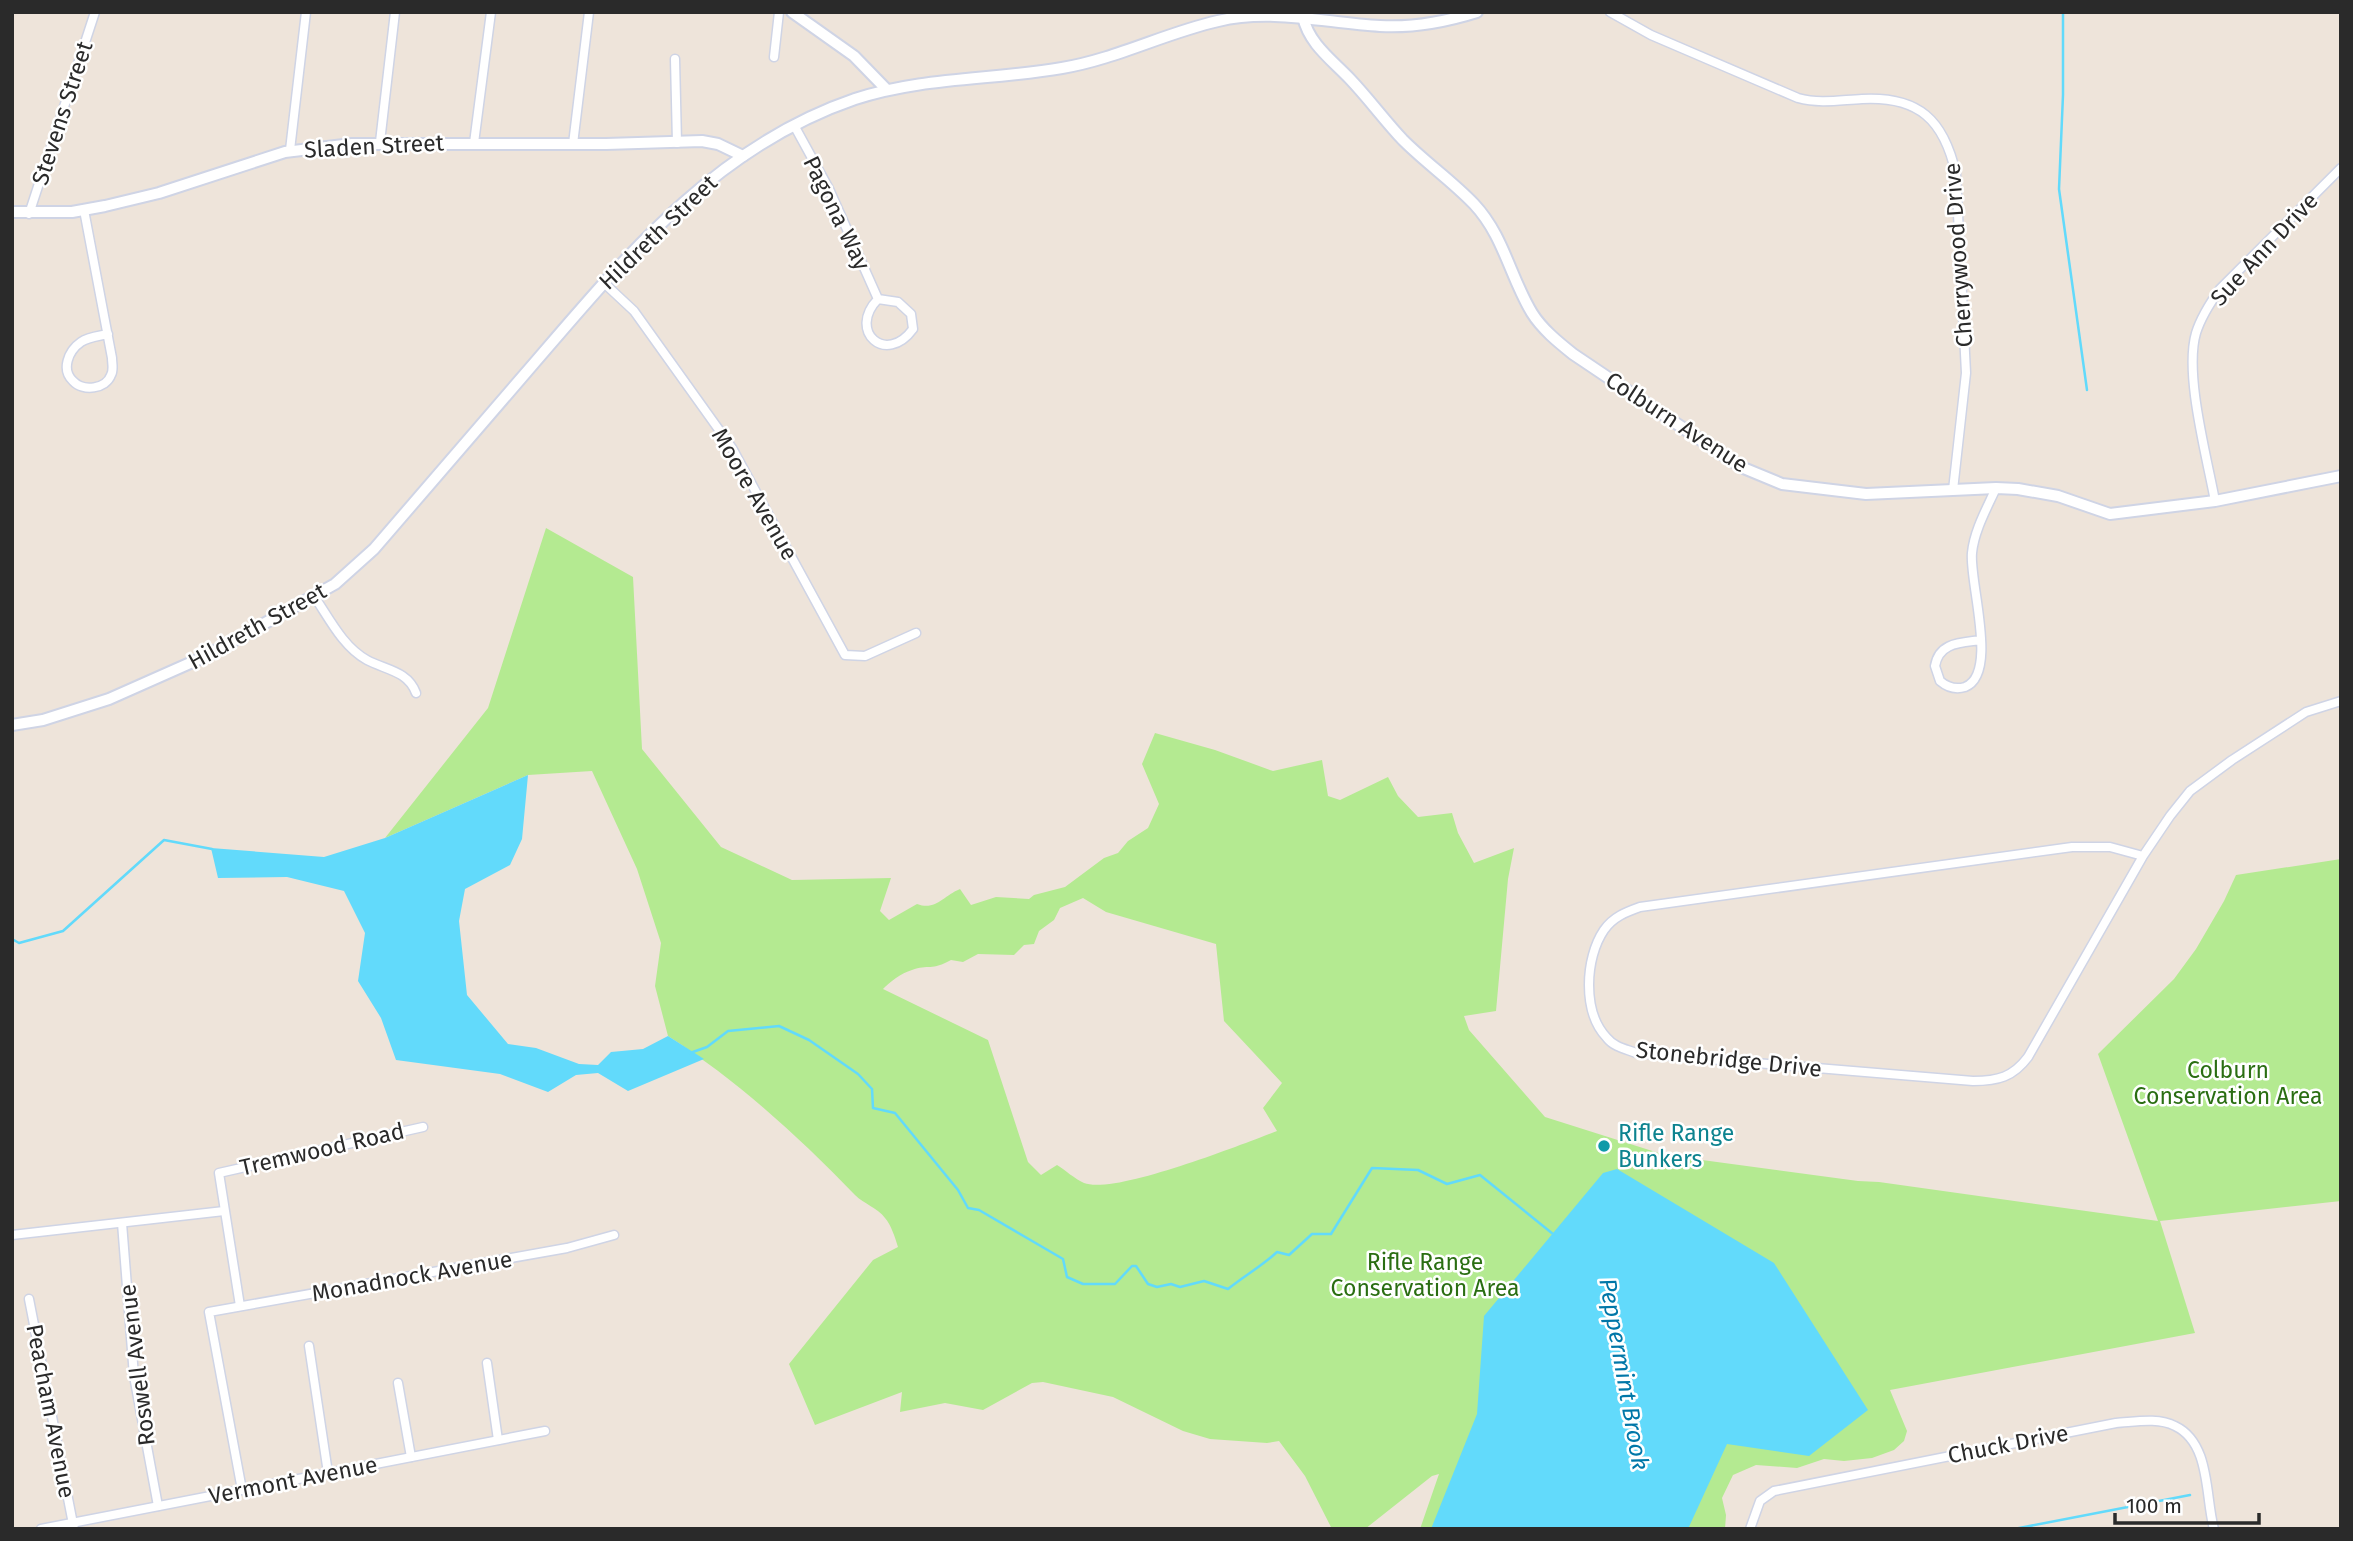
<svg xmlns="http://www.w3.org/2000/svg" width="2353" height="1541" font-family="'Fira Sans',sans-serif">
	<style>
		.green { fill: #b4ea91; fill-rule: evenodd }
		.water { fill: #62dafb }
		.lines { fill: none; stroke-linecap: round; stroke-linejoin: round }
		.stream { stroke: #62dafb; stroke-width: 2.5 }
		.street-casing { stroke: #cfd4e5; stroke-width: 11 }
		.secondary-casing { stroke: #cfd4e5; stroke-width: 14 }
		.street { stroke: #fff; stroke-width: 8 }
		.secondary { stroke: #fff; stroke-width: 10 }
		.culture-dot { fill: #0f9aa8; stroke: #fff; stroke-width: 2.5 }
		.labels { text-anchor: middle; stroke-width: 5; stroke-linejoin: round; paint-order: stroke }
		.street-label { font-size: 23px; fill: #2a2a2a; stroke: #fff }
		.park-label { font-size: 23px; fill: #2a6e12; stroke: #fff }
		.culture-label { font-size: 23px; fill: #0d838f; stroke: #fff; text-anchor: start }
		.water-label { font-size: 24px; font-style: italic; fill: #0077a8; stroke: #fff }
	</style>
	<rect width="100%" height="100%" fill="#eee4da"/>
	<path class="green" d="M546,528L633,577L642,749L721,847L792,880L891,878L880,911L889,920L917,904C936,911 943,896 960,889L971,905L996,897L1029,899L1034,895L1065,887L1104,858L1118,853L1128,841L1148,828L1159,804L1142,764L1155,733L1215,750L1273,771L1322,760L1328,796L1340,800L1388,777L1398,796L1418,817L1452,813L1458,833L1474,863L1514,848L1508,879L1496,1011L1464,1016L1469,1030L1545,1117L1665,1155L1858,1181L1879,1182L2158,1221L2098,1054L2174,979L2196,949L2224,901L2236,875L2341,859V1201L2160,1221L2195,1333L1890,1390L1907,1431L1904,1441L1894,1450L1872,1458L1844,1461L1824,1459L1797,1468L1756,1465L1733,1475L1722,1498L1726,1515L1725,1529H1420L1439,1474L1432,1476L1365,1529H1332L1305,1476L1279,1441L1267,1443L1210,1439L1183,1431L1113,1397L1043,1382L1032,1383L983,1410L945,1403L900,1412L902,1392L815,1425L789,1364L873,1260L898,1247C895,1237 891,1225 885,1218C878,1208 864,1204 855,1195C798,1136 738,1081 668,1036L655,986L661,943L637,869L592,771L528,775L385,838L488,708ZM1083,898L1106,912L1216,944L1224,1021L1282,1083L1263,1108L1277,1131C1242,1144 1115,1195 1084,1183C1075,1179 1065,1170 1057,1165L1041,1175L1028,1162L988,1040L883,989C890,982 901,973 912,970C928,964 932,971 951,960L963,962L978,954L1014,955L1024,945L1034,944L1039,931L1054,920L1060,908Z"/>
	<g class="water">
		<path d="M528,775L522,839L510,865L465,889L459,921L467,995L508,1044L536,1048L579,1064L598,1065L611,1052L643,1049L668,1036L704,1059L628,1091L598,1073L576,1075L548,1092L500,1074L396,1060L381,1018L358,981L365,933L344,891L287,877L218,878L211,848L324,857L385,838Z"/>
		<path d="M1617,1169L1774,1263L1868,1410L1809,1456L1727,1444L1688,1529H1431L1477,1414L1484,1316L1603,1173Z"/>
	</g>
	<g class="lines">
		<g class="stream">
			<path d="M2063,12V95L2059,189L2087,390"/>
			<path d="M12,939L19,943L63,931L164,840L212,849"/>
			<path d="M690,1053L707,1047L728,1031L779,1026L809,1040L858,1074L872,1089L873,1108L895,1113L958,1190L968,1208L979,1210L1063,1259L1067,1277L1083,1284H1115L1132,1266H1136L1148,1284L1157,1287L1171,1284L1180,1287L1204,1281L1228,1289C1244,1276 1262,1266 1277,1252L1289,1255L1312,1234H1331L1372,1168L1418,1170L1447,1184L1480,1175L1553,1234"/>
			<path d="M2014,1529L2190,1495"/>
		</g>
		<defs>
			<g id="street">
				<path d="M1610,12L1651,35L1798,98C1820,104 1840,100 1862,99C1919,96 1944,120 1956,174L1966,373L1953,490"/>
				<path d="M774,57L779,12"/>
				<path d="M675,59L677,143"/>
				<path d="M795,127L829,189L878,299L898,302L911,314L913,329C886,366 847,331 878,299"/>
				<path d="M380,142L395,12"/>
				<path d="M474,143L491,12"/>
				<path d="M573,144L589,12"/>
				<path d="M290,150L306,12"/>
				<path d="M84,210L112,358C112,364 114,370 111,375C106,389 83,392 73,381C61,370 68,351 81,342C88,337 99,336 108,334"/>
				<path d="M29,214L95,12"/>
				<path d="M604,283L634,311L732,448L845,655L865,656L916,633"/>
				<path d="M2215,501C2207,457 2184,374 2196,333C2201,317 2210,303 2220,289L2341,168"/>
				<path d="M314,596C329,618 343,647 367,660C386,670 408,671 416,693"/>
				<path d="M1981,640C1961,643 1939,642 1935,666L1940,681C1947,687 1955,690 1965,687C1999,674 1969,582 1972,553C1974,531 1987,508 1996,488"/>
				<path d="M2143,856L2110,847H2072L1640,907C1626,912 1613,917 1604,930C1585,958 1582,1012 1607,1038C1614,1047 1626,1049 1636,1053L1973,1081C1998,1081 2013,1077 2028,1057L2143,856L2170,816L2190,791L2232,760L2306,712L2341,701"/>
				<path d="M122,1223L134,1376L158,1506"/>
				<path d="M12,1235L224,1211"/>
				<path d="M29,1299L74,1529"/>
				<path d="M240,1306L219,1173L423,1127"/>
				<path d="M309,1346L328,1473"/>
				<path d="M487,1363L498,1440"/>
				<path d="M398,1383L411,1457"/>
				<path d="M242,1490L209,1312L567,1248L614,1235"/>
				<path d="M41,1529L545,1431"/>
				<path d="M1750,1529L1760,1501L1774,1491L2116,1423C2134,1422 2158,1417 2175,1426C2211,1443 2205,1497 2214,1529"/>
			</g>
			<g id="secondary">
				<path d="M792,12L854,56L887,90"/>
				<path d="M1303,17C1309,44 1332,60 1350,79C1369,99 1385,121 1403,140C1426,163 1452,181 1474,204C1504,236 1510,277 1532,313C1542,329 1558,342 1573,354L1741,467L1782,484L1866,494L1996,488L2018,489L2058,496L2110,514L2215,501L2341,476"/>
				<path d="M12,212H72L105,206L159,193L285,152L352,144H606L702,141L718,144L743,156"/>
				<path d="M12,725L43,720L109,699L206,656L335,584L374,549C428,487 482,424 536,361C628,254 717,146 855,99C922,77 993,80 1062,68C1116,59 1165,33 1218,21C1272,8 1326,23 1380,26C1414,28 1445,22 1477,12"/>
			</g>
		</defs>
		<use href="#street" class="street-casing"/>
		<use href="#secondary" class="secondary-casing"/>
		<use href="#street" class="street"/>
		<use href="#secondary" class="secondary"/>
	</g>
	<circle class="culture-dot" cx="1604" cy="1146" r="7"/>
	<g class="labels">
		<g class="street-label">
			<text transform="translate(62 113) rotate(-72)" y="8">Stevens Street</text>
			<text transform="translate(374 146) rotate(-3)" y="8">Sladen Street</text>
			<text transform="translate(837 213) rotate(64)" y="8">Pagona Way</text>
			<text transform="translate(658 232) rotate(-44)" y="8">Hildreth Street</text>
			<text transform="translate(2264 249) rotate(-47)" y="8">Sue Ann Drive</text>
			<text transform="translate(1958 255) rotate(-94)" y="8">Cherrywood Drive</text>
			<text transform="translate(1677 422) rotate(33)" y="8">Colburn Avenue</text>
			<text transform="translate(755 494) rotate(60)" y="8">Moore Avenue</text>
			<text transform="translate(257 626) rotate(-29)" y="8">Hildreth Street</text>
			<text transform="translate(1729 1059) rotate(6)" y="8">Stonebridge Drive</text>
			<text transform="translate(322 1149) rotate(-13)" y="8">Tremwood Road</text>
			<text transform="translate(412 1276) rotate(-10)" y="8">Monadnock Avenue</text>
			<text transform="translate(137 1365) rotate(-97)" y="8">Roswell Avenue</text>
			<text transform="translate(51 1411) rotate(79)" y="8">Peacham Avenue</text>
			<text transform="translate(2008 1444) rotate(-11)" y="8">Chuck Drive</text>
			<text transform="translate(293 1480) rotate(-11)" y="8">Vermont Avenue</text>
		</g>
		<g class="park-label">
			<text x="2228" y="1078">Colburn<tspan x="2228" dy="26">Conservation Area</tspan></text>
			<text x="1425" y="1270">Rifle Range<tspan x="1425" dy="26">Conservation Area</tspan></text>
		</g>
		<g class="culture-label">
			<text x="1618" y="1141">Rifle Range<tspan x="1618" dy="26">Bunkers</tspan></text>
		</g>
		<g class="water-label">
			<text transform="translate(1624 1374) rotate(80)" y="8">Peppermint Brook</text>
		</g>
	</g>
	<rect width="2353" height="1541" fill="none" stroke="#2a2a2a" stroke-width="28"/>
	<path d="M2115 1513v10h144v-10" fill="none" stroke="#2a2a2a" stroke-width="3.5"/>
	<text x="2126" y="1513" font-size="21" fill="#2a2a2a" stroke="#ffffff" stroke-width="5" paint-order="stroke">100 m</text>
</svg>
